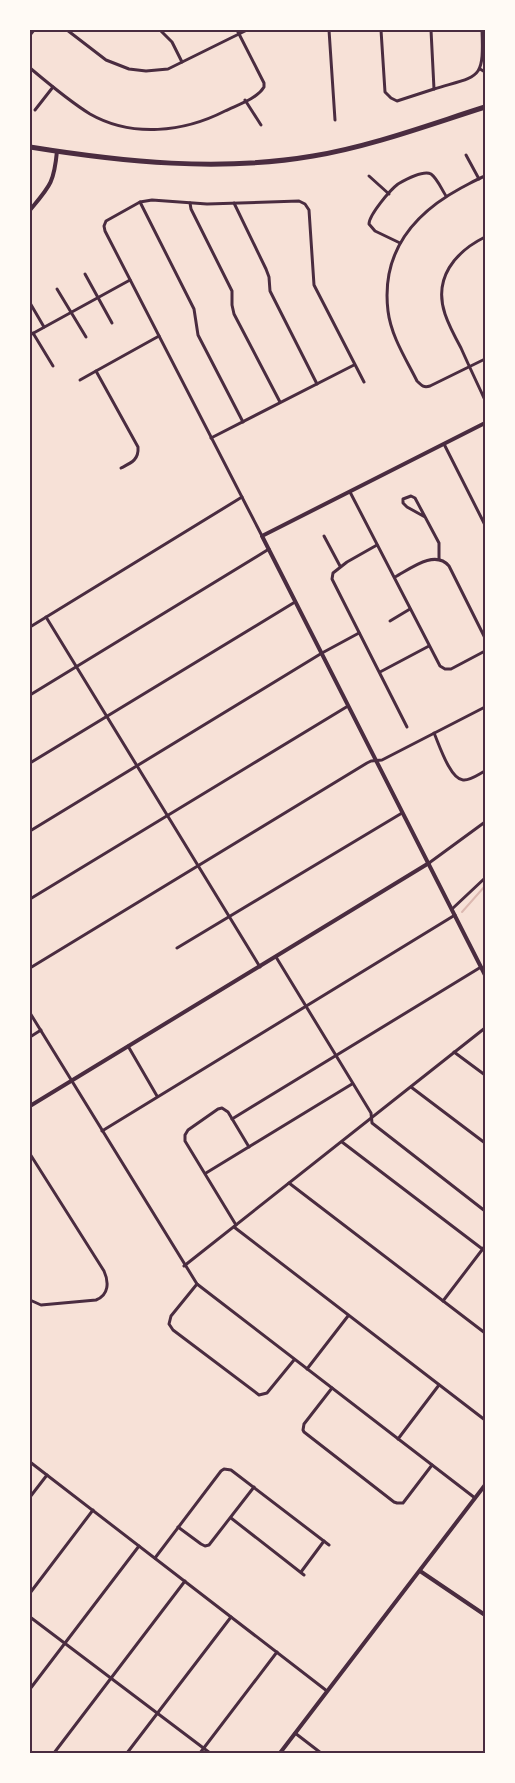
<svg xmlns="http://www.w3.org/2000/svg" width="515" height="1783" font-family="'DejaVu Sans',sans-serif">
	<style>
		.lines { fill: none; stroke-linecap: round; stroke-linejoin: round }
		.stream { stroke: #dcb8b0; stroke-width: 2 }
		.minor { stroke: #4a2c40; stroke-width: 3 }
		.tertiary { stroke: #4a2c40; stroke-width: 4 }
		.primary { stroke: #4a2c40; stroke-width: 5 }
		.neatline { fill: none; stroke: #4a2c40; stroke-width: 2 }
	</style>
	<rect width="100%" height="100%" fill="#f7e1d7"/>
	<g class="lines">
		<path class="stream" d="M462,912L485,886"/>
		<g class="minor">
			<path d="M67,30L106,60L129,69L146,71L168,69L247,30"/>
			<path d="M160,30L172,42L182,62"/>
			<path d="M329,30L335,120"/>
			<path d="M381,30L385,92L391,98L397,101L434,89"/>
			<path d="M431,30L434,89C480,75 484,81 482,30"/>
			<path d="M30,35L34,30"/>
			<path d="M30,68C49,84 69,101 90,114C132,138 184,132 225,111C237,105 257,99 264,87V83L237,30"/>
			<path d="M480,69L485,72"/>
			<path d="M245,100L261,125"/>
			<path d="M35,110L53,87"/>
			<path d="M466,155L479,179"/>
			<path d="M369,176L389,194"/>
			<path d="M485,176C477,179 469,184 461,188C413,214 381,253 388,311C391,336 406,359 417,381C422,386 424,388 430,386L485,359"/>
			<path d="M140,202L194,309L198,335L243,422"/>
			<path d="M190,203L191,209L232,291V305L234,314L280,402"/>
			<path d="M234,203L266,269L269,277L270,291L317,384"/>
			<path d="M485,237C455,252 433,278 445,314C449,326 455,337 461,348C469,366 477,383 485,400"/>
			<path d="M400,243L375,231L369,224C369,215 390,190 398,184C405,180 423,170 431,174C437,178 442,190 446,196"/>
			<path d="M85,274L112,323"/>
			<path d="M57,289L86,337"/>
			<path d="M30,303L44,327"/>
			<path d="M33,333L53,366"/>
			<path d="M30,335L130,280"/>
			<path d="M80,380L96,371"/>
			<path d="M211,438L354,365"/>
			<path d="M444,444L485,525"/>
			<path d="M121,468C131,463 139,460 138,447L96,371L159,336"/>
			<path d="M350,492L440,666L445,669H451L485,651"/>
			<path d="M425,517L407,507L403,503V499L411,496L415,498L439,543V559"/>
			<path d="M262,536L105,231L104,226L106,221L140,202L152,200L207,204L299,201L305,204L309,210L314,285L364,382"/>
			<path d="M324,536L340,566"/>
			<path d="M377,545L347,562L333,573L332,579L407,727"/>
			<path d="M395,577C410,569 435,549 449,566L485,638"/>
			<path d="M46,617L260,967"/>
			<path d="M390,621L410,609"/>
			<path d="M30,627L242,497"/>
			<path d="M380,672L429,646"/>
			<path d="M30,695L269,549"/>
			<path d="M434,733C439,744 450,779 463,780C470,781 479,774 485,771"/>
			<path d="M30,763L295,602"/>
			<path d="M30,831L322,653L359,633"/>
			<path d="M429,863L485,822"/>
			<path d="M30,899L348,706"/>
			<path d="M452,909L485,878"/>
			<path d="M177,948L402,813"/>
			<path d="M276,957L371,1113L372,1123L485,1211"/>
			<path d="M30,968L367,763L371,761L382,760L485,707"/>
			<path d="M30,1013L197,1284L475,1498"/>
			<path d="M30,1037L41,1030"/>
			<path d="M128,1046L157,1096"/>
			<path d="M454,1052L485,1075"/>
			<path d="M411,1087L485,1143"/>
			<path d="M232,1119L481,967"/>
			<path d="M102,1131L455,915"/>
			<path d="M342,1142L485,1251"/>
			<path d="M30,1154L104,1271C109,1282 109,1295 96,1300L41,1305L30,1300"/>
			<path d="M206,1173L352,1084"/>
			<path d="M289,1183L485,1333"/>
			<path d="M236,1225L185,1141V1135L188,1130L218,1109L222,1108L228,1112L249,1147"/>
			<path d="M234,1227L485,1420"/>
			<path d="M184,1266L485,1028"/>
			<path d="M197,1284L171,1316L169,1324L173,1330L259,1395L267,1393L294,1360"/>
			<path d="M443,1301L485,1246"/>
			<path d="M307,1369L348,1316"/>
			<path d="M332,1388L304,1424L303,1430L304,1432L394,1502L397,1503H403L432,1465"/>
			<path d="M398,1439L439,1385"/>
			<path d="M30,1462L327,1691"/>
			<path d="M30,1497L47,1475"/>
			<path d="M231,1518L304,1575"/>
			<path d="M178,1527L201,1544L205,1546L209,1545L254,1487"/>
			<path d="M155,1558L221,1471L224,1469L231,1470L329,1545"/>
			<path d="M301,1572L324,1541"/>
			<path d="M30,1593L93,1510"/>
			<path d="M30,1617L210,1753"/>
			<path d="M30,1689L139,1546"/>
			<path d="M295,1733L321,1753"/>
			<path d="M54,1753L185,1581"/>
			<path d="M127,1753L231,1617"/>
			<path d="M200,1753L277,1652"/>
		</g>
		<g class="tertiary">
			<path d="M30,210C50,186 54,183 57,151"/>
			<path d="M485,423L262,536L485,975"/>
			<path d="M30,1106L429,863"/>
			<path d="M420,1571L485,1615"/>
			<path d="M280,1753L485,1485"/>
		</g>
		<path class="primary" d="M30,147C123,162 220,172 313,156C372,146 428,125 485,107"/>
	</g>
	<rect width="515" height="1783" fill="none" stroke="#fffaf5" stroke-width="62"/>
	<rect x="31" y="31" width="453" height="1721" class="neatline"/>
</svg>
